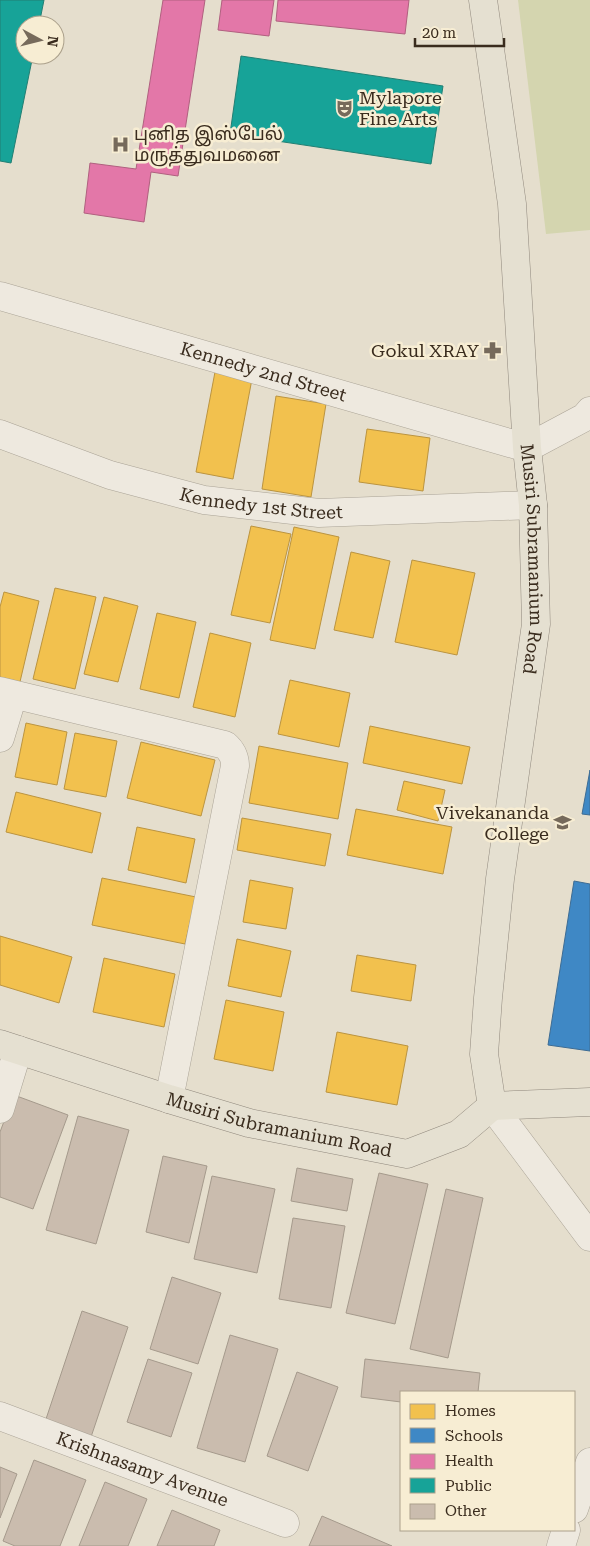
<svg xmlns="http://www.w3.org/2000/svg" width="590" height="1546" font-family="'Roboto Serif','Noto Sans Tamil',serif">
	<style>
		.green { fill: #d4d5af }
		.homes { fill: #f2c14e; stroke: #bb9440 }
		.schools { fill: #3f88c5; stroke: #3e6c93 }
		.health { fill: #e377a8; stroke: #b0607f }
		.public { fill: #17a398; stroke: #227f73 }
		.building { fill: #cabcae; stroke: #a59a8c }
		.lines { fill: none; stroke-linecap: round; stroke-linejoin: round }
		.minor-casing { stroke: #aaa396; stroke-width: 29 }
		.major-casing { stroke: #90887d; stroke-width: 29 }
		.minor { stroke: #eee9df; stroke-width: 28 }
		.major { stroke: #e5e0d1; stroke-width: 28 }
		.labels { text-anchor: middle; stroke-width: 5; stroke-linejoin: round; paint-order: stroke }
		.poi-label { font-size: 18px; fill: #3a2c1e; stroke: #f7edd3; text-anchor: start }
		.street-label { font-size: 18px; fill: #3a2c1e; stroke: #f7edd3 }
	</style>
	<rect width="100%" height="100%" fill="#e5decd"/>
	<path class="green" d="M518,0H590V230L546,234Z"/>
	<g class="homes">
		<path d="M215,372L252,379L233,479L196,472Z"/>
		<path d="M276,396L326,404L311,497L262,489Z"/>
		<path d="M367,429L430,438L423,491L359,482Z"/>
		<path d="M251,526L291,534L270,623L231,615Z"/>
		<path d="M294,527L339,537L315,649L270,640Z"/>
		<path d="M351,552L390,561L373,638L334,630Z"/>
		<path d="M412,560L475,573L457,655L395,642Z"/>
		<path d="M55,588L96,597L75,689L33,679Z"/>
		<path d="M4,592L39,601L19,686L0,681V607Z"/>
		<path d="M104,597L138,606L118,682L84,674Z"/>
		<path d="M157,613L196,622L179,698L140,689Z"/>
		<path d="M210,633L251,643L235,717L193,707Z"/>
		<path d="M290,680L350,693L339,747L278,734Z"/>
		<path d="M26,723L67,732L57,785L15,777Z"/>
		<path d="M370,726L470,747L462,784L363,763Z"/>
		<path d="M75,733L117,741L106,797L64,789Z"/>
		<path d="M141,742L215,760L201,816L127,798Z"/>
		<path d="M259,746L348,763L338,819L249,803Z"/>
		<path d="M404,781L445,790L438,821L397,810Z"/>
		<path d="M16,792L101,813L92,853L6,832Z"/>
		<path d="M356,809L452,827L443,874L347,855Z"/>
		<path d="M242,818L331,834L325,866L237,850Z"/>
		<path d="M137,827L195,839L186,883L128,870Z"/>
		<path d="M102,878L196,897L185,944L92,925Z"/>
		<path d="M250,880L293,888L286,929L243,922Z"/>
		<path d="M0,936L72,957L59,1003L0,985Z"/>
		<path d="M237,939L291,951L281,997L228,986Z"/>
		<path d="M357,955L416,965L411,1001L351,991Z"/>
		<path d="M104,958L175,974L164,1027L93,1012Z"/>
		<path d="M226,1000L284,1012L273,1071L214,1059Z"/>
		<path d="M337,1032L408,1046L397,1105L326,1092Z"/>
	</g>
	<g class="schools">
		<path d="M590,770V815L582,814Z"/>
		<path d="M574,881L590,884V1051L548,1045Z"/>
	</g>
	<g class="health">
		<path d="M163,0H205L178,176L151,172L144,222L84,213L90,163L136,169Z"/>
		<path d="M222,0H274L269,36L218,30Z"/>
		<path d="M278,0H409L405,34L276,21Z"/>
	</g>
	<g class="public">
		<path d="M0,0H44L39,25H25V55H33L11,163L0,161Z"/>
		<path d="M241,56L443,86L431,164L230,134Z"/>
	</g>
	<g class="building">
		<path d="M14,1095L68,1115L33,1209L0,1197V1132Z"/>
		<path d="M78,1116L129,1130L96,1244L46,1230Z"/>
		<path d="M163,1156L207,1166L189,1243L146,1232Z"/>
		<path d="M297,1168L353,1179L347,1211L291,1201Z"/>
		<path d="M379,1173L428,1184L395,1324L346,1313Z"/>
		<path d="M212,1176L275,1189L257,1273L194,1259Z"/>
		<path d="M446,1189L483,1198L448,1358L410,1349Z"/>
		<path d="M293,1218L345,1226L331,1308L279,1299Z"/>
		<path d="M172,1277L221,1293L198,1364L150,1349Z"/>
		<path d="M82,1311L128,1327L91,1437L45,1422Z"/>
		<path d="M230,1335L278,1349L245,1462L197,1448Z"/>
		<path d="M148,1359L192,1373L171,1437L127,1422Z"/>
		<path d="M365,1359L480,1373L478,1392H401V1402L361,1397Z"/>
		<path d="M297,1372L338,1387L308,1471L267,1456Z"/>
		<path d="M34,1460L86,1480L60,1546H15L3,1541Z"/>
		<path d="M0,1467L17,1474L0,1518Z"/>
		<path d="M105,1482L147,1499L128,1546H79Z"/>
		<path d="M172,1510L220,1530L214,1546H157Z"/>
		<path d="M322,1516L392,1546H309Z"/>
	</g>
	<g class="lines">
		<defs>
			<g id="minor">
				<path id="s1" d="M0,296L527,448L585,417L590,411"/>
				<path id="s2" d="M0,434L110,475L204,500L319,513L533,505"/>
				<path d="M0,691L225,745C232,751 235,757 235,766L169,1099"/>
				<path d="M0,738L13,695"/>
				<path d="M492,1106L590,1237"/>
				<path d="M0,1109L18,1050"/>
				<path id="s3" d="M0,1416L285,1523"/>
				<path d="M574,1509L590,1462"/>
				<path d="M561,1546L566,1530"/>
			</g>
			<g id="major">
				<path id="s4" d="M483,0L512,204L527,448L533,505L536,624L500,879L488,998L484,1054L492,1106"/>
				<path id="s5" d="M0,1044L169,1099L249,1123L407,1154L459,1134L492,1106"/>
				<path d="M492,1106L590,1102"/>
			</g>
		</defs>
		<use href="#minor" class="minor-casing"/>
		<use href="#major" class="major-casing"/>
		<use href="#minor" class="minor"/>
		<use href="#major" class="major"/>
	</g>
	<defs>
		<symbol id="theatre-bare" viewBox="-9 -9 18 18"><path d="M-5-5.5Q0-4 5-5.5V0Q5 5 0 6Q-5 5-5 0ZM-3.3-2.5H-1v1.5H-3.3ZM1-2.5H3.3v1.5H1ZM-2.8 1Q0 5.5 2.8 1Z" fill="#766a5b" stroke="#f7edd3" stroke-width="2.5" paint-order="stroke"/></symbol>
		<symbol id="hospital-bare" viewBox="-9 -9 18 18"><path d="M-5-5h3v3.5h4V-5h3V5h-3V1.5h-4V5h-3Z" fill="#766a5b" stroke="#f7edd3" stroke-width="2.5" paint-order="stroke"/></symbol>
		<symbol id="pharmacy-bare" viewBox="-9 -9 18 18"><path d="M-2-6h4v4h4v4h-4v4h-4v-4h-4v-4h4Z" fill="#766a5b" stroke="#f7edd3" stroke-width="2.5" paint-order="stroke"/></symbol>
		<symbol id="university-bare" viewBox="-9 -9 18 18"><path d="M0-5L7-2L0 1L-7-2ZM-4 1L0 2.5L4 1V4Q0 6-4 4Z" fill="#766a5b" stroke="#f7edd3" stroke-width="2.5" paint-order="stroke"/></symbol>
	</defs>
	<g fill-rule="evenodd">
		<use href="#theatre-bare" x="332" y="96" width="25" height="25"/>
		<use href="#hospital-bare" x="108" y="132" width="25" height="25"/>
		<use href="#pharmacy-bare" x="480" y="338" width="25" height="25"/>
		<use href="#university-bare" x="550" y="810" width="25" height="25"/>
	</g>
	<g class="labels">
		<g class="poi-label">
			<text x="359" y="104">Mylapore<tspan x="359" dy="21">Fine Arts</tspan></text>
			<text x="134" y="140">புனித இஸ்பேல்<tspan x="134" dy="21">மருத்துவமனை</tspan></text>
			<text x="479" y="357" text-anchor="end">Gokul XRAY</text>
			<text x="549" y="819" text-anchor="end">Vivekananda<tspan x="549" dy="21">College</tspan></text>
		</g>
		<g class="street-label">
			<text dy="6" stroke="none"><textPath href="#s1" startOffset="274">Kennedy 2nd Street</textPath></text>
			<text dy="6" stroke="none"><textPath href="#s2" startOffset="272">Kennedy 1st Street</textPath></text>
			<text dy="6" stroke="none"><textPath href="#s4" startOffset="562">Musiri Subramanium Road</textPath></text>
			<text dy="6" stroke="none"><textPath href="#s5" startOffset="291">Musiri Subramanium Road</textPath></text>
			<text dy="6" stroke="none"><textPath href="#s3" startOffset="152">Krishnasamy Avenue</textPath></text>
		</g>
	</g>
	<rect x="400" y="1391" width="175" height="140" fill="#f7edd3" stroke="#aba08b"/>
	<rect x="410" y="1404" width="25" height="15" fill="#f2c14e" stroke="#aba08b"/>
	<text x="445" y="1416" font-size="15" fill="#3a2c1e">Homes</text>
	<rect x="410" y="1428" width="25" height="15" fill="#3f88c5" stroke="#aba08b"/>
	<text x="445" y="1441" font-size="15" fill="#3a2c1e">Schools</text>
	<rect x="410" y="1454" width="25" height="15" fill="#e377a8" stroke="#aba08b"/>
	<text x="445" y="1466" font-size="15" fill="#3a2c1e">Health</text>
	<rect x="410" y="1478" width="25" height="15" fill="#17a398" stroke="#aba08b"/>
	<text x="445" y="1491" font-size="15" fill="#3a2c1e">Public</text>
	<rect x="410" y="1504" width="25" height="15" fill="#cabcae" stroke="#aba08b"/>
	<text x="445" y="1516" font-size="15" fill="#3a2c1e">Other</text>
	<g transform="translate(40 40) rotate(97)"><circle r="24" fill="#f7edd3" stroke="#aba08b"/>
	<path d="M0-4L9 19L0 12L-9 19Z" fill="#766a5b"/>
	<text y="-8" font-size="14" font-weight="bold" text-anchor="middle" fill="#3a2c1e">N</text>
	</g>
	<path d="M415 38v8h89v-8" fill="none" stroke="#3a2c1e" stroke-width="2.5"/>
	<text x="422" y="38" font-size="15" fill="#3a2c1e" stroke="#f7edd3" stroke-width="4" paint-order="stroke">20 m</text>
</svg>
